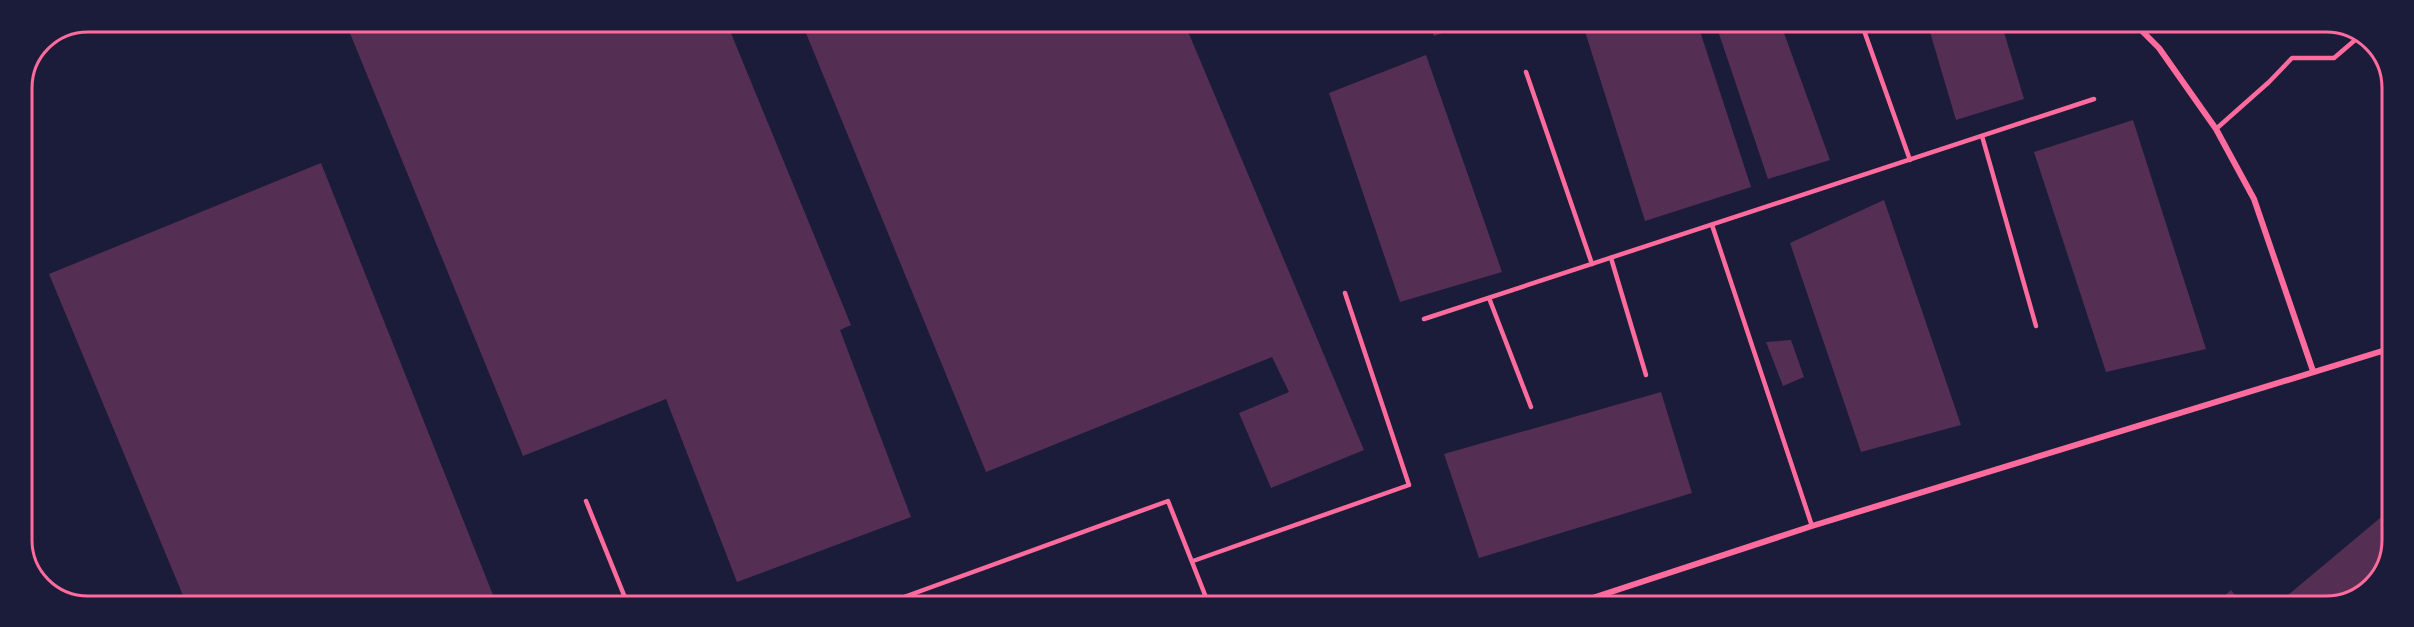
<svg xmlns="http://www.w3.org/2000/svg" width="2414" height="627" font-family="Ubuntu,sans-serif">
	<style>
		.building { fill: #542f53 }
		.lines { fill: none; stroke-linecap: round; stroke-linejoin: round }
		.service { stroke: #ff6b9d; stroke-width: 4.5 }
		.minor { stroke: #ff6b9d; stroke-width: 6 }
		.rim { fill: none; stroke: #ff6b9d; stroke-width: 3 }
	</style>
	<rect width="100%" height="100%" fill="#1b1b3a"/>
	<g class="building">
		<path d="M345,21H726L851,325L840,330L911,517L737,582L666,399L523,456Z"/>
		<path d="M801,21L1184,22L1364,450L1271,488L1239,413L1289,392L1272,357L986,472Z"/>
		<path d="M1428,22H1475L1434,36Z"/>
		<path d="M1582,22H1697L1751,187L1645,221Z"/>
		<path d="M1715,22H1780L1830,160L1768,179Z"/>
		<path d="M1927,22H2001L2024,99L1956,120Z"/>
		<path d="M1426,55L1502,272L1400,302L1329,93Z"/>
		<path d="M2133,120L2206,349L2106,372L2034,152Z"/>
		<path d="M321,163L497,605H187L49,274Z"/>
		<path d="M1884,200L1961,425L1861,452L1790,243Z"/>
		<path d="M1791,340L1804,377L1783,386L1766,342Z"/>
		<path d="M1661,392L1692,493L1479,558L1444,454Z"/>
		<path d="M2392,508V552L2370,590L2326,606H2275Z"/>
		<path d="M35,577L90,605H75L38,583Z"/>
		<path d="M2231,590L2243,606H2213Z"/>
	</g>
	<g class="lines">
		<g class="service">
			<path d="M1861,22L1910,160"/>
			<path d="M1526,72L1592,264"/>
			<path d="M2216,129L2269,82L2292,58H2334L2361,35"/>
			<path d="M1982,136L2036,326"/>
			<path d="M1712,225L1812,526"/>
			<path d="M1611,258L1646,375"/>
			<path d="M1489,298L1531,407"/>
			<path d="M1424,319L2094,99"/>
			<path d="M586,501L628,605"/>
			<path d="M1193,561L1409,485L1345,293"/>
			<path d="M882,605L1168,501L1209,605"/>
		</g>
		<g class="minor">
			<path d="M2133,22L2159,48L2216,129L2254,199L2313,371"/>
			<path d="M1568,606L1812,526L2392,348"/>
		</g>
	</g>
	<path d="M0 0H2414V627H0ZM88 32H2326A56 56 0 0 1 2382 88V540A56 56 0 0 1 2326 596H88A56 56 0 0 1 32 540V88A56 56 0 0 1 88 32Z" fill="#1b1b3a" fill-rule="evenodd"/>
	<path class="rim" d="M88 32H2326A56 56 0 0 1 2382 88V540A56 56 0 0 1 2326 596H88A56 56 0 0 1 32 540V88A56 56 0 0 1 88 32Z"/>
</svg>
